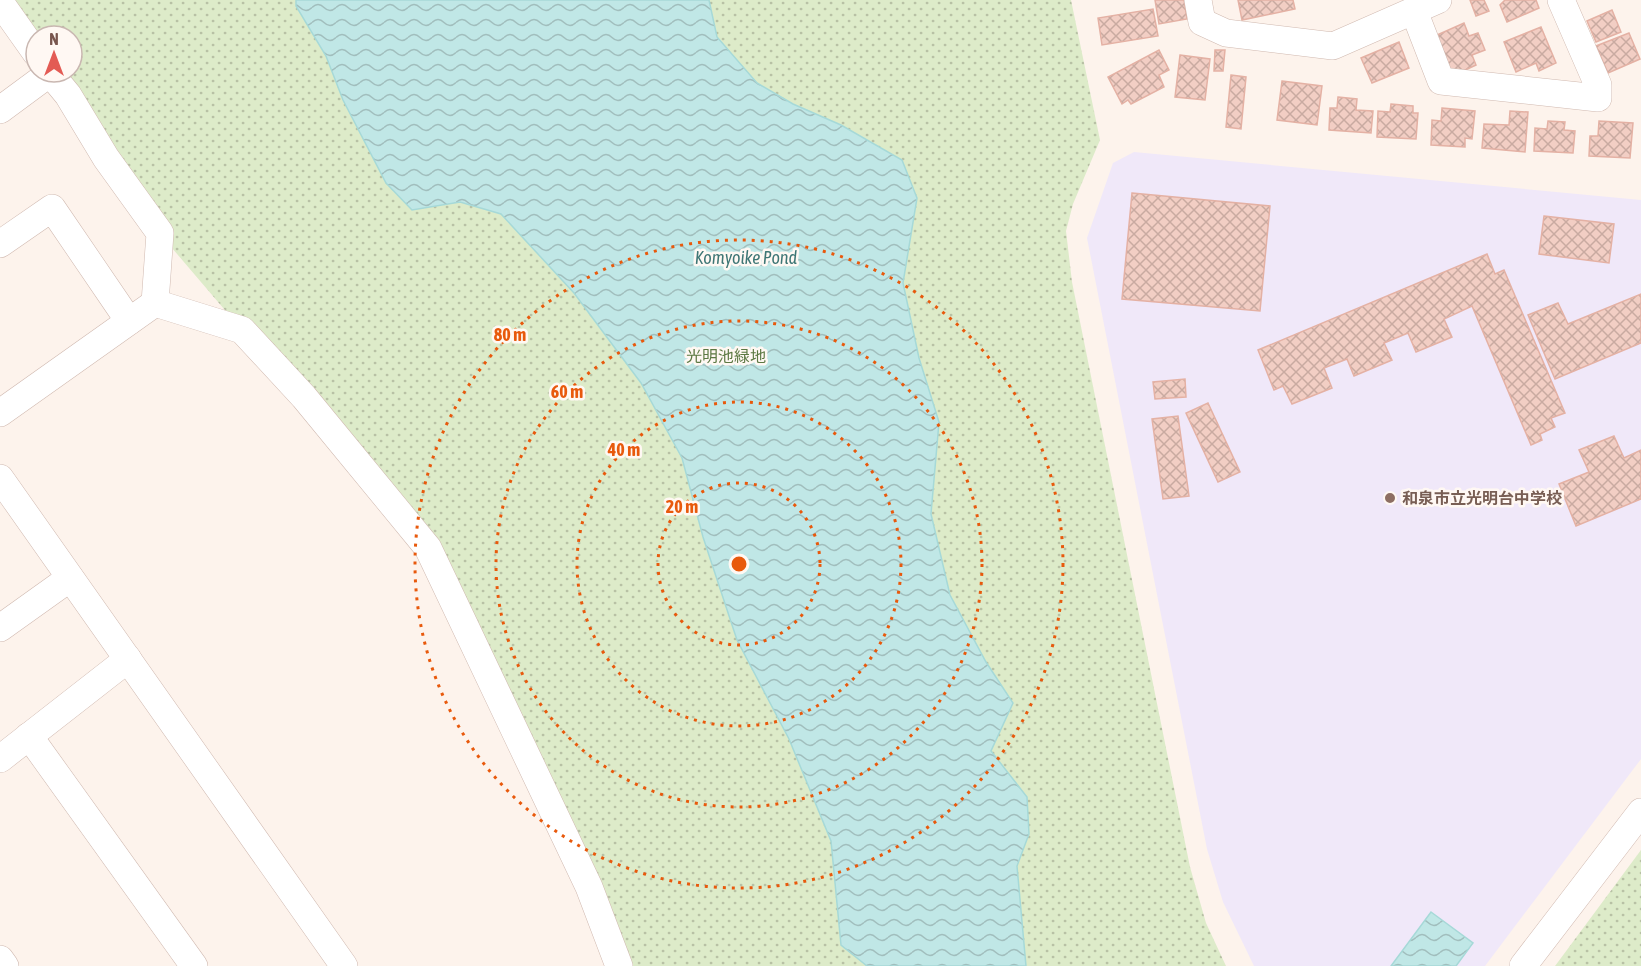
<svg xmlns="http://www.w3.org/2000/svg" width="1641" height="966" font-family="'Asap Condensed','Noto Sans JP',sans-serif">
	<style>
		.education { fill: #f0e8f9 }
		.grass { fill: url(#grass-dots) }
		.water { fill: url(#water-waves); stroke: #a6d9d8; stroke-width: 1.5 }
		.building { fill: url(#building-cross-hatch); stroke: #e4b1a4; stroke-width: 1.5 }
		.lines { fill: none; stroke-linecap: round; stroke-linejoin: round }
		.minor-casing { stroke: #d0b9b0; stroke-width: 28 }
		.minor { stroke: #fff; stroke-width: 27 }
		.ring { fill: none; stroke: #e8590c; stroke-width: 3; stroke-dasharray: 3 6 }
		.education-dot { fill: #8d6e63; stroke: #fff8f3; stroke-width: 2 }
		.labels { text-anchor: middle; stroke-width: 5; stroke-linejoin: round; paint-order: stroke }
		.park-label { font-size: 16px; fill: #5c7842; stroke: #fff8f3 }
		.education-label { font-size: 16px; font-weight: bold; fill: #785e54; stroke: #fff8f3; text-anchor: start }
		.water-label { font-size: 18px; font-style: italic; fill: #3e7675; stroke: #fff8f3 }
		.centre { fill: #e8590c; stroke: #fff8f3; stroke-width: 3 }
		.ring-label { font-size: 18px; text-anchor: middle; font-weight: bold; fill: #e8590c; stroke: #fff8f3; stroke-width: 5; stroke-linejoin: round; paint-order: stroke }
	</style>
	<defs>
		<pattern id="grass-dots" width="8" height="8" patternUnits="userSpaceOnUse" patternTransform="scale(1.5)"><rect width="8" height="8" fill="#ddebc9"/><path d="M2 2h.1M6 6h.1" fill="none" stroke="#b8c1a5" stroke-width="1.8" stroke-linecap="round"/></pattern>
		<pattern id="water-waves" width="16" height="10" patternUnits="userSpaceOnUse" patternTransform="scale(1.5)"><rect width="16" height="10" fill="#c0e7e6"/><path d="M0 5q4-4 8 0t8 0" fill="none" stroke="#a1bebd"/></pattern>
		<pattern id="building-cross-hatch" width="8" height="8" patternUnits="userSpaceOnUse" patternTransform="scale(1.5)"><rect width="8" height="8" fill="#f2cec4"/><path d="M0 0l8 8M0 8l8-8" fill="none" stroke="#c9aaa1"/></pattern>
	</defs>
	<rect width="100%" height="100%" fill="#fdf3ec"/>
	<path class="education" d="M1134,152L1641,200V759L1485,966H1254L1223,902L1207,849L1087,238L1113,163Z"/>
	<g class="grass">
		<path d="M0,0H1071L1100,140L1073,204L1066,231L1072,282L1190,867L1206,923L1226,966H619L428,548L160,234L49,72H72V36H36Z"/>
		<path d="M1641,850V966H1555L1558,962Z"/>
	</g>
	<g class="water">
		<path d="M296,0H709L717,37L757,83L793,104L841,125L902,160L917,198L903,283L919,358L939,422L931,514L950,595L986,662L1013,703L991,751L1027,797L1029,834L1017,866L1026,966H867L841,945L831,841L789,739L737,640L703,537L682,458L641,383L574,293L501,214L460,202L412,210L386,183L343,100L326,56L296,6Z"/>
		<path d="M1431,912L1473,943L1456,966H1391Z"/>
	</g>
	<g class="building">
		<path d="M1155,0H1184L1187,19L1159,24Z"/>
		<path d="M1238,0H1293L1295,9L1242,20Z"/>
		<path d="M1470,0H1484L1489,11L1476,16Z"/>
		<path d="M1505,0H1536L1539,8L1507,22L1500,5Z"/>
		<path d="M1153,9L1158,36L1102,45L1098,18Z"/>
		<path d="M1612,10L1621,32L1596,42L1587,21Z"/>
		<path d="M1464,23L1469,36L1478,33L1485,50L1472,55L1476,65L1452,76L1435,36Z"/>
		<path d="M1541,27L1556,63L1539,71L1536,63L1516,72L1504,42Z"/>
		<path d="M1629,33L1640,59L1608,73L1596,46Z"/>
		<path d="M1399,42L1409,68L1372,83L1361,58Z"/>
		<path d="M1159,50L1169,70L1159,75L1164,87L1131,104L1128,100L1122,104L1108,77Z"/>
		<path d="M1215,50H1225L1223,71H1214Z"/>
		<path d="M1180,55L1210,59L1205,100L1175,97Z"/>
		<path d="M1231,75L1246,77L1241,129L1226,127Z"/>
		<path d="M1282,81L1322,86L1317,125L1277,120Z"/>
		<path d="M1338,97L1357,99L1356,110L1373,111L1371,133L1329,130L1330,108H1337Z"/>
		<path d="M1391,104L1413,106V113H1418L1416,139L1377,137L1378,111L1390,112Z"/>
		<path d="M1442,108L1475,111L1472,139L1465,138V147L1431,145L1432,120L1441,121Z"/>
		<path d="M1510,111L1528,112L1525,152L1482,148L1484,124L1509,125Z"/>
		<path d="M1548,121L1565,122L1564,130L1575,131L1573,153L1534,151L1535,128L1547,129Z"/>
		<path d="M1599,121L1633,123L1630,158L1589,156L1590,136H1598Z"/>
		<path d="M1132,193L1270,206L1260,311L1122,299Z"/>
		<path d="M1544,216L1614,224L1609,263L1539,254Z"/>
		<path d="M1487,254L1495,274L1504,270L1565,413L1551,418L1555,427L1540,434L1542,440L1531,445L1472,306L1444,319L1452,337L1416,352L1408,333L1384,343L1392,360L1354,376L1347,359L1324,368L1332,388L1292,404L1283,386L1274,390L1258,350Z"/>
		<path d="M1641,294V343L1555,379L1528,315L1558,303L1568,324Z"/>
		<path d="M1185,379L1186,397L1155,399L1153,382Z"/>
		<path d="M1208,403L1240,472L1218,482L1186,413Z"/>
		<path d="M1178,416L1189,496L1163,499L1152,419Z"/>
		<path d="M1614,436L1624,458L1641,450V499L1576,526L1559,484L1589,472L1579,450Z"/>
	</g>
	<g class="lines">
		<defs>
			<g id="minor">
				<path d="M1198,0L1202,22L1226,33L1333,46L1438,0"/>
				<path d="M0,2L36,53"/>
				<path d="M1414,11L1441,81L1598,98V85L1561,0"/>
				<path d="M0,110L50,73"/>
				<path d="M0,244L52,208L129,321"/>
				<path d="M155,303L242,330L304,397L428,548L589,887L619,966"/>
				<path d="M0,413L155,303L160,233L106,158L68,95L49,72"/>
				<path d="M0,478L344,966"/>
				<path d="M0,628L70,578"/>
				<path d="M29,736L194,966"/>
				<path d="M0,759L128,659"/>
				<path d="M0,959L5,966"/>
				<path d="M1523,966L1641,812"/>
			</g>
		</defs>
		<use href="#minor" class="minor-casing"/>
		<use href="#minor" class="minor"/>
	</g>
	<g class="ring">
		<circle cx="739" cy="564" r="81"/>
		<circle cx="739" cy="564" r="162"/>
		<circle cx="739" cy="564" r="243"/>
		<circle cx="739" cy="564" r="324"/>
	</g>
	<circle class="education-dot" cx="1390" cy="498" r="6"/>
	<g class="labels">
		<g class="park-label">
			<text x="726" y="362">光明池緑地</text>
		</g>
		<g class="education-label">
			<text x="1402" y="504">和泉市立光明台中学校</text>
		</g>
		<g class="water-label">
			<text x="746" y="264">Komyoike Pond</text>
		</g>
	</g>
	<circle cx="739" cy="564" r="9" class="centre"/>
	<g class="ring-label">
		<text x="510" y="341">80 m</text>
		<text x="567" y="398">60 m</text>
		<text x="624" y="456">40 m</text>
		<text x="682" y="513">20 m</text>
	</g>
	<g transform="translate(54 54)"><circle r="28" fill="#fff8f3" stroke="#c9b7b1" stroke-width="1.5"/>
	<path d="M0-4.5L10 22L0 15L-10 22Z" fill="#e35b54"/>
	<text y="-9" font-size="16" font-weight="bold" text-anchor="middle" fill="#79564e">N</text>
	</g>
</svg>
